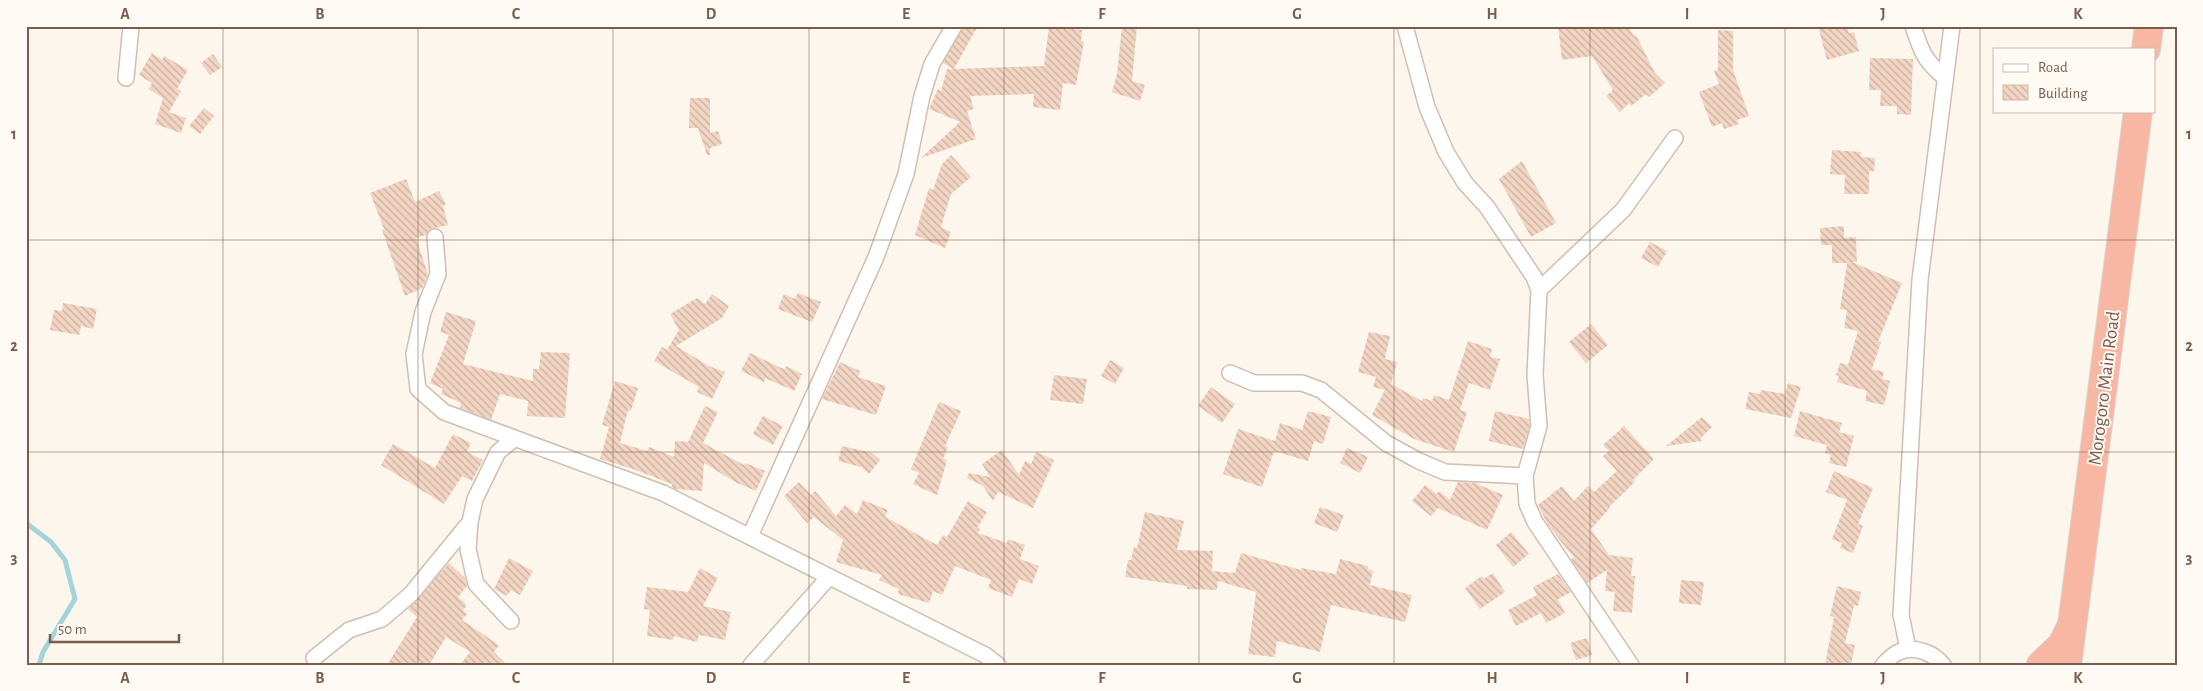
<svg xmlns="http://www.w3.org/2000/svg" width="2203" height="691" font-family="'Alegreya Sans',sans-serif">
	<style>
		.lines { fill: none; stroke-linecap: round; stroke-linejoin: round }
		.stream { stroke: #a5d3da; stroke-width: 5 }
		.building { fill: url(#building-back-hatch) }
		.street-casing { stroke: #d1beb0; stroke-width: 18 }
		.highway-casing { stroke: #dad1cd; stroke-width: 30 }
		.street { stroke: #fff; stroke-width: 15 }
		.highway { stroke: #f7b7a3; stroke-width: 28 }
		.grid { fill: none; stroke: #7a5c4d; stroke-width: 1; stroke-opacity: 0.55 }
		.labels { text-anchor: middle; stroke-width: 4; stroke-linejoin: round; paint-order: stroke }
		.street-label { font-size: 19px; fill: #7a5c4d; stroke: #fffaf3 }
		.neatline { fill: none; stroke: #7a5c4d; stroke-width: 2 }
		.grid-label { font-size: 16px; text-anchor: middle; font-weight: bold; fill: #7a5c4d }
	</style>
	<defs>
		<pattern id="building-back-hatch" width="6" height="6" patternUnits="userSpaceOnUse" patternTransform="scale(1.25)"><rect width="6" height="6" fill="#f3d5c3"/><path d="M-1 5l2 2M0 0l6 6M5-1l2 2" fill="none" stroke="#cab0a1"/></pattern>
	</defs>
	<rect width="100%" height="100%" fill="#fdf6ec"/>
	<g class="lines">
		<path class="stream" d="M26,523L51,542L65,560L75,599L43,652L39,665"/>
	</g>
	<g class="building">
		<path d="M963,26H978L954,69L1044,66L1049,26L1082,30L1081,41L1084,42L1076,85L1063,83L1060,110L1033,107L1034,94L970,96L974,109L967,111L976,139L921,158L960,122L929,109L938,89L941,91L947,69H953L943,63Z"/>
		<path d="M1122,26H1137L1132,81L1145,85L1140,101L1112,92L1117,74Z"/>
		<path d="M1558,26H1627L1635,37L1636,35L1655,73L1665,83L1649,97L1646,94L1631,106L1629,103L1620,112L1606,96L1613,90L1592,56L1562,60Z"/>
		<path d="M1818,26H1847L1849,33L1854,32L1859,51L1827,60Z"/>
		<path d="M1718,30L1733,31V70L1749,116L1737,120L1739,124L1724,129L1722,123L1712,127L1699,92L1719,84L1714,71L1718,70Z"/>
		<path d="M152,53L162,60L164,56L188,70L177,89L181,91L169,112L186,118L181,133L155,124L163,98L149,89L152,83L139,75Z"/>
		<path d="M213,54L222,67L210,75L201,63Z"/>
		<path d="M1870,58L1913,59L1911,115L1897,114V106H1880L1881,90H1869Z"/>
		<path d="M690,98H710V133L718,131L722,144L710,148V155H707L698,128H689Z"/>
		<path d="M204,108L214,116L200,134L189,126Z"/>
		<path d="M1832,150L1861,152V157L1875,158L1874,171H1869V194H1844L1845,175L1830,174Z"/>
		<path d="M951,155L971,177L951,194L941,227L951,232L945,248L915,235L929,188L933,190L942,164Z"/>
		<path d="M1522,161L1556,223L1531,237L1499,179Z"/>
		<path d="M406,179L415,202L439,191L446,204L443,206L448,225L430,229L426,235L416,238L428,274L422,288L405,296L382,230L384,229L370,193Z"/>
		<path d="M1844,226V238L1856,237L1857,262H1852L1902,283L1878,342H1881L1872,369L1884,372L1882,379L1890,381L1884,405L1865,401L1867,391L1837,382L1839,376L1836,375L1840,363L1848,365L1858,331L1844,328L1847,310L1840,309L1847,263H1832V245H1821L1820,228Z"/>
		<path d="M1650,242L1667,251L1658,267L1641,258Z"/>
		<path d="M798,293L821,302L812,322L778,309L784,294L795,299Z"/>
		<path d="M712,294L729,306L722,318L676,346L709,366L725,372L712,399L697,392L699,387L654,361L662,347L667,350L679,330L670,314L697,298L705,304Z"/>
		<path d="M63,303L97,309L93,329L81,326L79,335L50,330L54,310L62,311Z"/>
		<path d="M446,312L476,321L463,364L533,381V369H539L541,352L570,353L565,418L527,416L528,401L500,394L491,420L460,408L461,403L441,394L443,389L430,383L449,335L440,332Z"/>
		<path d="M1591,324L1608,345L1586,363L1569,342Z"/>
		<path d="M1369,332L1390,336L1385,359L1397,362L1391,384L1422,401L1423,398L1432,401L1434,395L1449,400L1468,341L1492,349L1490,357L1500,359L1490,390L1469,383L1460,410L1467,412L1454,452L1414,439L1372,415L1385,390L1373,387L1376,377L1358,372Z"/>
		<path d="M750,353L781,368L785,369L786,366L802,374L794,391L765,378L764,382L741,371Z"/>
		<path d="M1110,360L1124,368L1115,384L1101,376Z"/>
		<path d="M840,362L860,371L858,377L886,386L876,415L822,399Z"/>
		<path d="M1054,375L1087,379L1083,404L1050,400Z"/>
		<path d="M615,381L638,388L631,411L628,410L620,443L647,451L649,447L674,457L675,441L688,442L705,406L718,412L703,443L744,465L745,463L765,471L756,491L737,483L704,463L702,491L675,489L672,487V484L633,469L600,459L609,427L602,425Z"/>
		<path d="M1788,383L1801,387L1791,418L1745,409L1749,392L1760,394L1761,390L1785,394Z"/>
		<path d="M1211,387L1235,404L1222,423L1198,406Z"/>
		<path d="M939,402L961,411L945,446L948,447L943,459L947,460L937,495L913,484L919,473L911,469Z"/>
		<path d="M1308,411L1331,417L1323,444L1314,441L1308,461L1274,451L1262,487L1223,474L1238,429L1275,441L1280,423L1302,430Z"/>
		<path d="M1495,411L1529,419L1530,425L1523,449L1489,441Z"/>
		<path d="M1800,411L1842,423L1839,432L1854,436L1846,467L1829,463L1831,455L1825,453L1827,445L1794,436Z"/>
		<path d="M763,416L783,426L773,445L753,434Z"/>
		<path d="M1702,417L1712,427L1700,439L1702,441L1666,446Z"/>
		<path d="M1624,426L1654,459L1633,480L1635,482L1609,507L1610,508L1591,529L1609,555L1633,558L1631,576H1635L1632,613L1613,611L1615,592L1605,591L1607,570L1587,583L1571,559L1574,558L1548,525L1538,505L1562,486L1574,501L1588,486L1594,492L1617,471L1603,456L1609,451L1603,445Z"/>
		<path d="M453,434L471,443L467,452L483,460L472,481L462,476L444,504L381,465L393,444L435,468Z"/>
		<path d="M842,446L872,453L880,460L869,474L861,467L838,461Z"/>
		<path d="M1347,448L1368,457L1360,473L1340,463Z"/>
		<path d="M1002,450L1019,475L1025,461L1031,464L1036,452L1054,460L1033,508L998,492L993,501L983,486L967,478L969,473L990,477L982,464Z"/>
		<path d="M1834,471L1873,488L1858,524L1863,526L1853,553L1840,548L1842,543L1832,539L1847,500L1826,492Z"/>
		<path d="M799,482L811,495L815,491L836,516L845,505L857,514L863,500L888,510L885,517L937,545L943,535L947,537L968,501L987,512L977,528L980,529L978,533L1007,543L1008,539L1025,545L1020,559L1039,566L1032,584L1019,579L1012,597L988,588L991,580L955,566L942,595L933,591L929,603L898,594L899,589L879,580L882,575L836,562L843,540L814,517L807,523L784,496Z"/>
		<path d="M1458,482L1475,483L1503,495L1487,530L1438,508L1431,516L1412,501L1425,485L1437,494L1439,491L1450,500Z"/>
		<path d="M1320,507L1344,515L1337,532L1314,523Z"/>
		<path d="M1145,512L1184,521L1177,550L1213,551L1212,571L1235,573L1241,553L1301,570V568L1336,574L1340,559L1368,566V569L1373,571L1370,585L1412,595L1405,622L1331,605L1320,652L1277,641L1275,657L1248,654L1256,592L1218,581L1217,590L1187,589V586L1125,577L1128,560H1131L1134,547L1137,548Z"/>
		<path d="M1511,532L1529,554L1513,567L1496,545Z"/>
		<path d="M509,558L533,571L520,595L511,590L507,596L494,589Z"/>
		<path d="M449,563L465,578L467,586L458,597L467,605L463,610L467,614L462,620L499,645L494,652L507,665H460L470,652L446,637L429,665H387L417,617L408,609Z"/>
		<path d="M700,568L718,578L703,606L731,612L725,640L699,635L697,642L674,636L673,640L647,636L650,610L644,609L647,587L688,592Z"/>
		<path d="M1493,573L1505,592L1480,609L1465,588L1482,576L1484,579Z"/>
		<path d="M1558,574L1571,592L1558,599L1565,613L1546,623L1541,613L1516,626L1508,610L1537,595L1533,587Z"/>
		<path d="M1681,580L1704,582L1701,605L1679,603Z"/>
		<path d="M1837,586L1861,592L1858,606L1854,605L1845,643L1855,645L1851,665H1825L1834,617L1830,616Z"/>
		<path d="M1587,638L1592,655L1576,660L1570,643Z"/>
	</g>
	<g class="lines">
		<defs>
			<g id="street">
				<path d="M1405,26L1427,107L1446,152L1465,183L1487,207L1534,277L1539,290L1535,375L1539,426L1525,476L1527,504L1535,522L1631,665"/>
				<path d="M1913,26C1921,51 1924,60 1944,77"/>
				<path d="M126,78L131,26"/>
				<path d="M435,237L438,274L423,312L414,354L418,389L444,412L663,493L985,655L998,665"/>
				<path d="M1539,290L1623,210L1675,138"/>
				<path d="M1230,373L1254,383H1302L1321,390L1386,443L1419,461L1445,472L1525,476"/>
				<path d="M750,536L876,257L906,174L922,96L932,64L954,26"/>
				<path d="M511,621L476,584L468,549L470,522L475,499L498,452L514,439"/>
				<path d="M1908,649L1901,615L1920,280L1952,26"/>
				<path d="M314,658L349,630L382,619L411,594L470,522"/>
				<path d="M751,665L829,577"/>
				<path d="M1883,665C1887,661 1893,654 1899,652C1914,645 1934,653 1943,665"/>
			</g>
			<g id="highway">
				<path d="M2146,49L2149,26"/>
				<path d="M2041,665L2062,645L2070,629"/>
				<path d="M2067,665L2138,111"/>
			</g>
		</defs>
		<use href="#street" class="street-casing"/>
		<use href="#highway" class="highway-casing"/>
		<use href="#street" class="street"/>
		<use href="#highway" class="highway"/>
	</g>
	<path class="grid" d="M223,26V665M418,26V665M613,26V665M809,26V665M1004,26V665M1199,26V665M1394,26V665M1590,26V665M1785,26V665M1980,26V665M26,240H2177M26,452H2177"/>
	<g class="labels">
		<g class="street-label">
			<text transform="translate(2103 388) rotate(-83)" y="7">Morogoro Main Road</text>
		</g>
	</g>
	<rect width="2203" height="691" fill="none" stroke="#fffaf3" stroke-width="55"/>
	<rect x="1993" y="48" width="162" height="65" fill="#fffaf3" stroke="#cabbb1"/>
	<rect x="2003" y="64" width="25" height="8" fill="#ffffff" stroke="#cabbb1"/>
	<text x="2038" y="72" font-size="15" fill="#7a5c4d">Road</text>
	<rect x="2003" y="85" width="25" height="15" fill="url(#building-back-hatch)" stroke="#cabbb1"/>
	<text x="2038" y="98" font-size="15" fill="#7a5c4d">Building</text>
	<path d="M50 634v8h129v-8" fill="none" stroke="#7a5c4d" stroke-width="2.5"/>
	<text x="58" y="634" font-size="15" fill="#7a5c4d" stroke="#fffaf3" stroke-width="4" paint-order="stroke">50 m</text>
	<rect x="28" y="28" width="2148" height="636" class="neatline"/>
	<g class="grid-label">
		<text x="125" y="19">A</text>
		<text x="320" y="19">B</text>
		<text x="516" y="19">C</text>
		<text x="711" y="19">D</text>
		<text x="906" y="19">E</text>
		<text x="1102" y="19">F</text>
		<text x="1297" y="19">G</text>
		<text x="1492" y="19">H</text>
		<text x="1687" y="19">I</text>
		<text x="1883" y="19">J</text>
		<text x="2078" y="19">K</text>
		<text x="14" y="139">1</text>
		<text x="2189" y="139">1</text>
		<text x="14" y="351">2</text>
		<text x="2189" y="351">2</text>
		<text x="14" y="563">3</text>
		<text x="2189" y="563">3</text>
		<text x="125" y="683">A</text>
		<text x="320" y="683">B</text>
		<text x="516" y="683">C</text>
		<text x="711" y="683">D</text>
		<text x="906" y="683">E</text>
		<text x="1102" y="683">F</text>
		<text x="1297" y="683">G</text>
		<text x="1492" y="683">H</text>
		<text x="1687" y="683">I</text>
		<text x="1883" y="683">J</text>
		<text x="2078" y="683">K</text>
	</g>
</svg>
